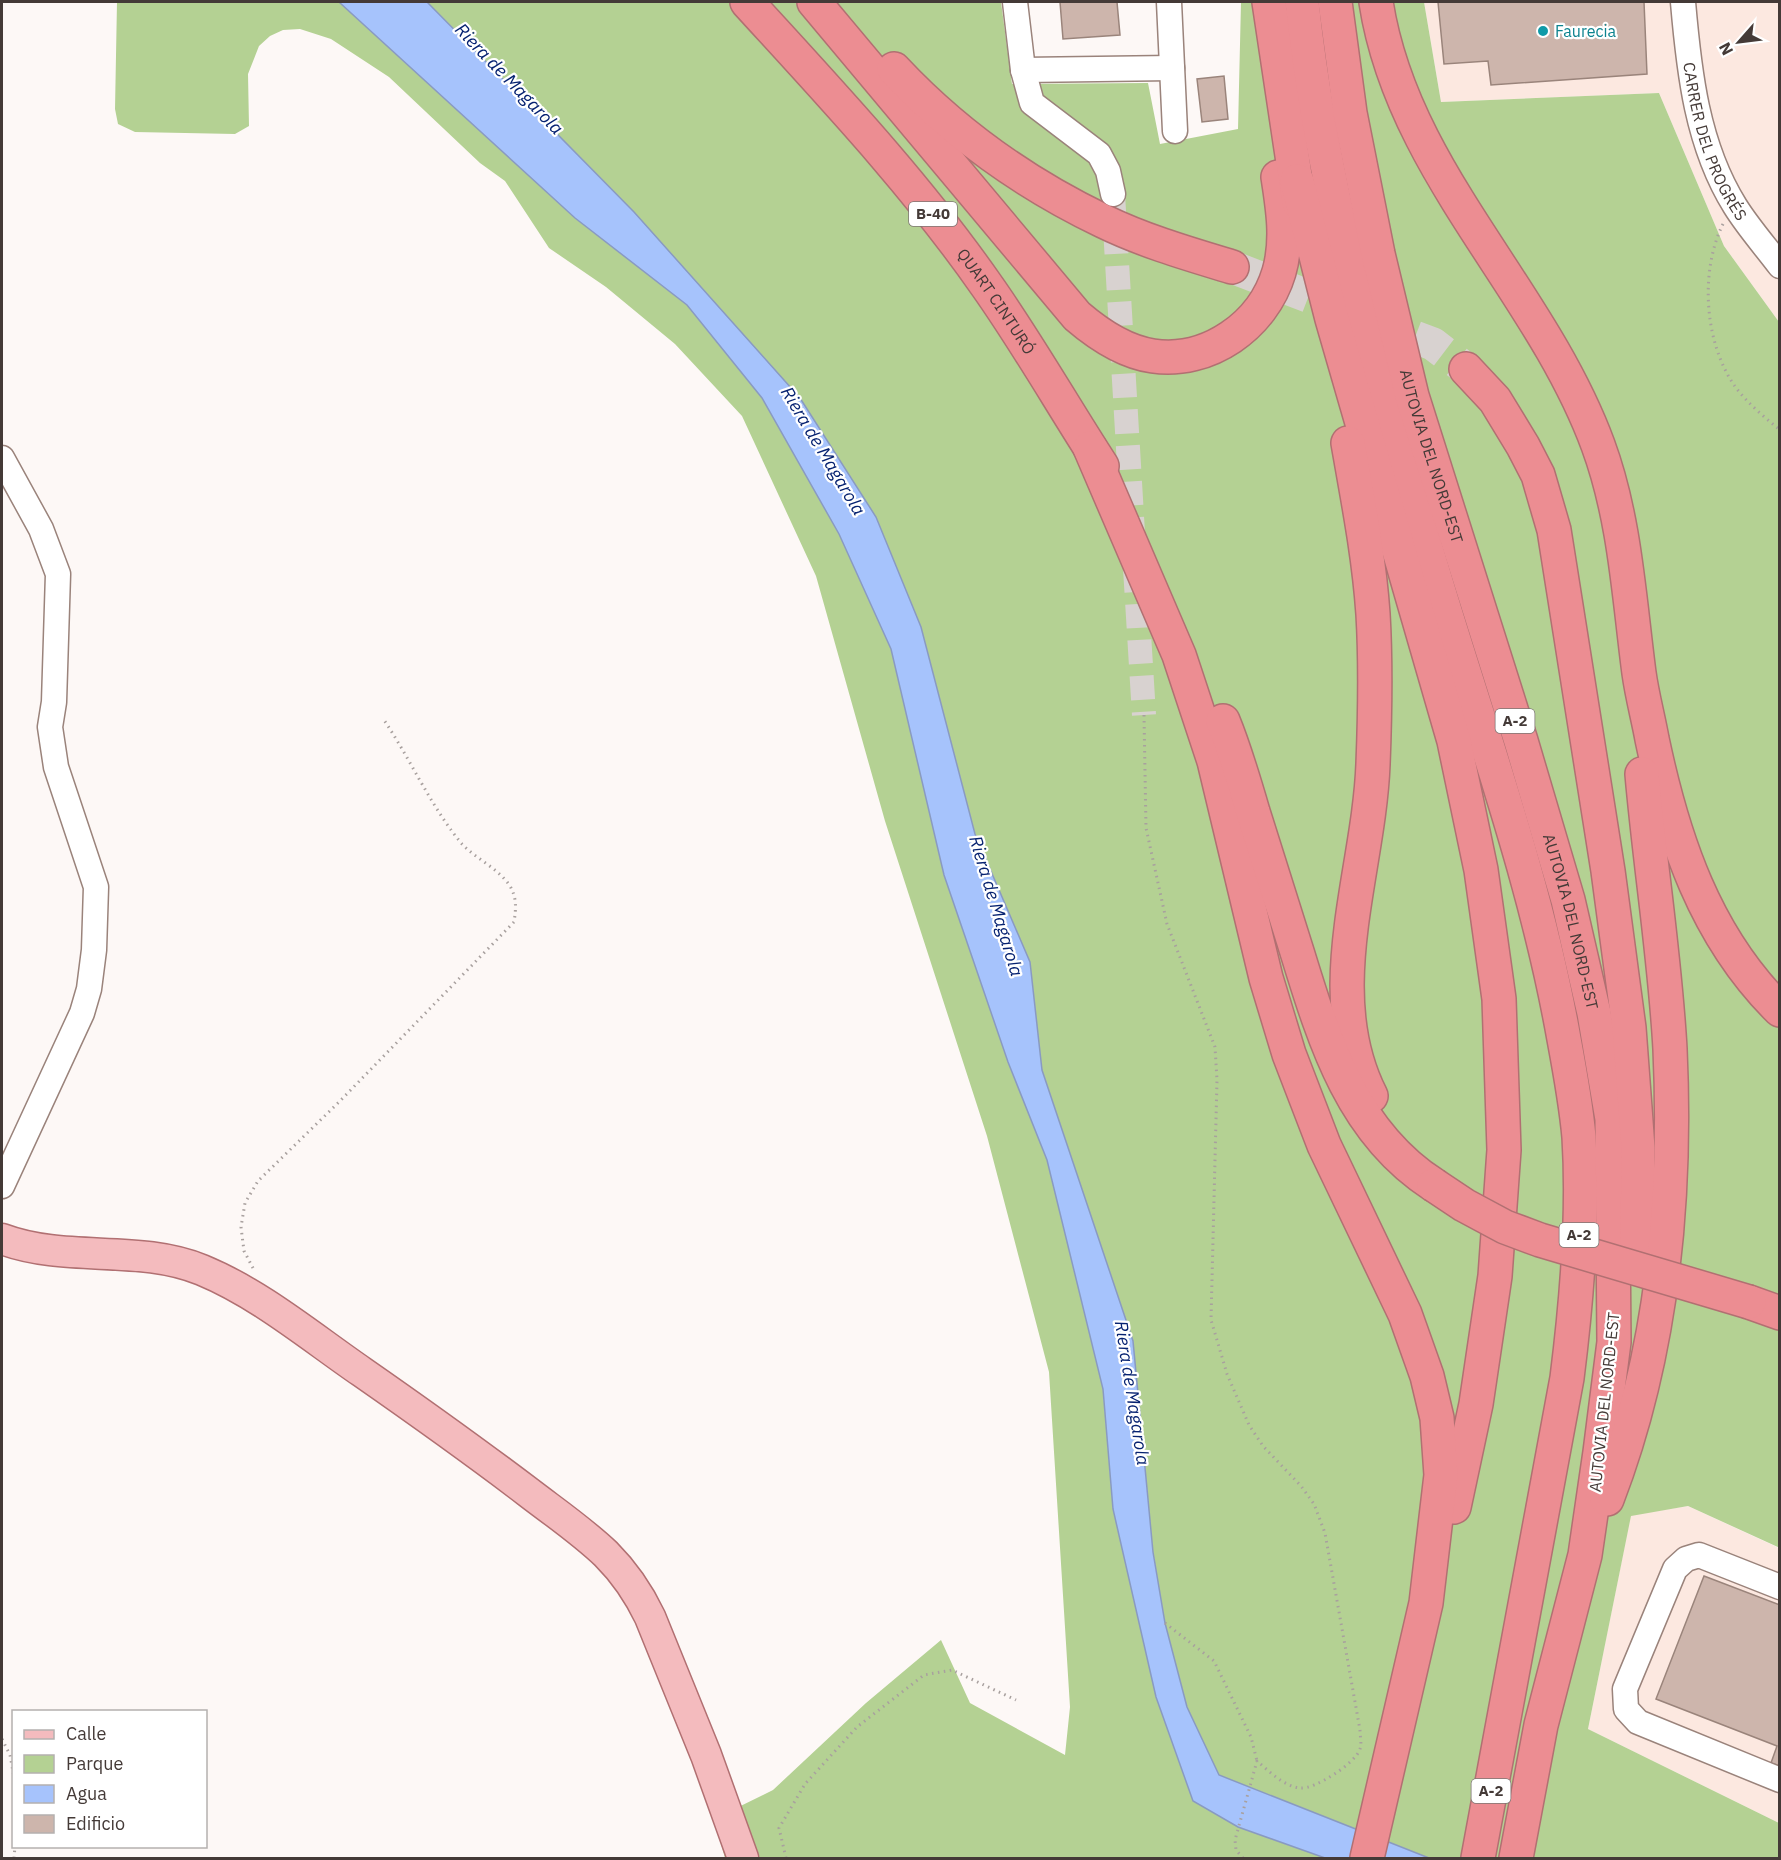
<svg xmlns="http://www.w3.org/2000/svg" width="1781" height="1860" font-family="'IBM Plex Sans',sans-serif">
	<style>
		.built { fill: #fce8e0 }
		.green { fill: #b4d193 }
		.water { fill: #a6c3fc; stroke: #899ac1; stroke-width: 1.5 }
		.building { fill: #cdb5ac; stroke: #9a847b; stroke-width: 1.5 }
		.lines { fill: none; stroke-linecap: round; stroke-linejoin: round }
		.minor-tunnel { stroke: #d8d2d0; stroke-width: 24; stroke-dasharray: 24 12; stroke-linecap: butt }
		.highway-tunnel { stroke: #d8d2d0; stroke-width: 33; stroke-dasharray: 33 16; stroke-linecap: butt }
		.minor-casing { stroke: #9a837b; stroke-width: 27 }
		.major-casing { stroke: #b17072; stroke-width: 33 }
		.highway-casing { stroke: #b17072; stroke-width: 36 }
		.path { stroke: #a8a09e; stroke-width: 3; stroke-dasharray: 1.5 4.5; stroke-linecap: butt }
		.minor { stroke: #fff; stroke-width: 24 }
		.major { stroke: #f4bbbe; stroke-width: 30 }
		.highway { stroke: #ec8d92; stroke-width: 33 }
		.highway-bridge-casing { stroke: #b17072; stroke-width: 36; stroke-linecap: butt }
		.highway-bridge { stroke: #ec8d92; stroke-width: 33 }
		.culture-dot { fill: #0f9aa8; stroke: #fff; stroke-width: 2 }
		.labels { text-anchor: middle; stroke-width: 4.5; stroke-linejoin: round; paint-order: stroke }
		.shield { fill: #fff; stroke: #7c7573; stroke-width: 1.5 }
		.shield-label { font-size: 15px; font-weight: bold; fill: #443a37 }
		.culture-label { font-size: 16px; fill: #0d838f; stroke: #fff; text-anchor: start }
		.street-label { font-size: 16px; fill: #443a37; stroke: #fff }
		.water-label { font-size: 18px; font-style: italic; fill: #062271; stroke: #fff }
	</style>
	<rect width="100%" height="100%" fill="#fdf8f6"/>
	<g class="built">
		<path d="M1424,2H1779V322L1724,246L1659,93L1441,102Z"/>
		<path d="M1688,1506L1779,1548V1823L1588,1729L1631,1515Z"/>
	</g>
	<g class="green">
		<path d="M117,2H339L575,218L687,305L762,398L839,534L891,649L944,875L1008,1062L1047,1160L1103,1389L1113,1509L1156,1697L1193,1800L1238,1827L1325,1858H725L714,1819L773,1790L866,1703L941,1640L970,1703L1065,1755L1070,1707L1049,1372L987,1136L885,821L816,576L742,416L675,344L606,287L549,248L505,181L480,163L389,77L331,39L300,29L283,30L270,36L259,46L248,74L249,126L235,134L135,132L118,124L115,109Z"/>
		<path d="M427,2H1001L1012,84L1148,83L1160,144L1238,129L1241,2H1424L1441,102L1659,93L1724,246L1779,322L1780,1548L1688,1506L1631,1516L1588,1729L1779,1823V1858H1429L1219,1775L1187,1707L1165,1623L1153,1552L1133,1341L1042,1070L1030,962L975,834L921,627L634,212Z"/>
	</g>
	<path class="water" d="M339,2H427L634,212L800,398L876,517L921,627L975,834L1030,962L1042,1070L1133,1341L1153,1552L1165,1623L1187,1707L1219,1775L1429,1858H1325L1238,1827L1193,1801L1156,1697L1113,1509L1103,1389L1047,1160L1008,1062L944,875L891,649L839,534L762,398L687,305L575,218Z"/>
	<g class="building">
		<path d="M1060,2H1117L1120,35L1063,39Z"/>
		<path d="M1438,2H1644L1647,74L1491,85L1488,61L1444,64Z"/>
		<path d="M1224,76L1228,119L1202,122L1197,79Z"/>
		<path d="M1704,1576L1780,1605V1766L1771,1763L1777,1746L1656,1699Z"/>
	</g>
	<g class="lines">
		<g class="minor-tunnel">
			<path d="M1113,194L1133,533"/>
			<path d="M1135,568L1144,715"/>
		</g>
		<path class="highway-tunnel" d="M1232,267L1433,344L1466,369"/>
		<defs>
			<g id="minor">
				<path d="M1015,2L1023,70L1032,103L1099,154L1108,171L1113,194"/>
				<path d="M1169,2L1175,131"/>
				<path id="s1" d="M1683,2C1689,72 1697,145 1735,206C1748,227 1765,246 1780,266"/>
				<path d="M1023,70L1172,68"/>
				<path d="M2,458L41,529L58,574L54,702L50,727L56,767L96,887L94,950L89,989L82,1013L2,1186"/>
				<path d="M1780,1587L1699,1555L1686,1559L1675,1569L1625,1689L1626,1709L1638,1722L1780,1780"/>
			</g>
			<path id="major" d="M2,1239C66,1263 139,1244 202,1270C260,1294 311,1337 362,1372C418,1411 474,1451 528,1492C554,1512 582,1531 606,1554C624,1572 639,1594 650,1617L706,1755L743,1858"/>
			<g id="highway">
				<path id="s2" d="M747,2C830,93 916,184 987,286C1028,344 1063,406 1102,466"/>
				<path d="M814,2L1077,316C1098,334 1125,352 1153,356C1208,364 1263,326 1279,272C1288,241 1283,209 1278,177"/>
				<path d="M1269,2L1299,202"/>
				<path d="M1302,2C1323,197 1378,387 1434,575C1480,729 1536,880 1564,1039C1570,1071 1576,1104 1579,1137C1584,1217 1577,1299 1567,1378L1478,1858"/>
				<path id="s3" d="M1335,2L1350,113L1378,254L1412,396L1521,741L1568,900L1594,1013L1612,1119L1614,1342L1600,1452L1585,1555L1541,1725L1516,1858"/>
				<path d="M1376,2C1402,171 1540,288 1598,445C1625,518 1629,597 1639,673C1642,695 1648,717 1652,739C1673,839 1705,936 1780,1010"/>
				<path d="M894,69C953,132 1026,184 1103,221C1144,241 1189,254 1232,267"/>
				<path d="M1297,181L1332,319L1454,741L1481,870L1499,999L1504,1150L1495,1276L1476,1404L1454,1507"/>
				<path d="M1466,369L1495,400L1523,446L1538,475L1554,530L1608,871L1629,1028L1638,1148L1637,1244"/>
				<path d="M1348,443C1358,500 1369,556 1373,614C1376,664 1375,714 1373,764C1369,872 1318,992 1371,1096"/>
				<path d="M1090,448L1179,655L1214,761L1266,978L1289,1054L1324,1145L1405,1314L1427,1376L1437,1418L1441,1475L1426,1603L1367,1858"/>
				<path d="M1223,721C1235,750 1244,781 1253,812C1268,860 1283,908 1298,955C1325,1043 1353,1133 1434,1185"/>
				<path d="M1749,1302L1780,1313"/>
				<path d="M1607,1499C1662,1356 1677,1202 1670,1049C1665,957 1650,866 1642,774"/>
			</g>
		</defs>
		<use href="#minor" class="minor-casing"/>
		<use href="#major" class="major-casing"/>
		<use href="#highway" class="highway-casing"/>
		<g class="path">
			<path d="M1723,224C1700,270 1704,341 1734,385C1746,402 1764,417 1780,430"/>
			<path d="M1144,715L1146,828L1167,924L1215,1047L1217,1080L1211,1320L1227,1374L1249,1425L1263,1446L1301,1486L1314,1504L1325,1533L1360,1730C1360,1736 1362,1744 1360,1749C1356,1763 1314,1790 1300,1788C1283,1786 1269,1771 1257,1761L1235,1840L1236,1850L1243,1858"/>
			<path d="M253,1268L244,1251L241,1227L245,1203L258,1181L339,1102L514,922C516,909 517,898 510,886C498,868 476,859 462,844C431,807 411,760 384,720"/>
			<path d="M1165,1623L1214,1661L1251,1737L1257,1761"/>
			<path d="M2,1739L10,1755L14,1777"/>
			<path d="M14,1858L15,1846"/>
			<path d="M786,1858L779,1828L805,1784L857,1727L924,1675L952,1670L1016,1700"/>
		</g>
		<use href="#minor" class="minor"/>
		<use href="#major" class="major"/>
		<use href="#highway" class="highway"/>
		<defs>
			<path id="highway-bridge" d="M1434,1185L1464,1205L1505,1227L1540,1240L1749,1302"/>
		</defs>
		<use href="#highway-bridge" class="highway-bridge-casing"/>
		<use href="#highway-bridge" class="highway-bridge"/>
	</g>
	<circle class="culture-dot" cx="1543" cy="31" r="6"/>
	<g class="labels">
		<g class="shield">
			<rect x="909" y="202" width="48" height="24" rx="4.5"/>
			<rect x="1495.5" y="709" width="39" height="24" rx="4.5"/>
			<rect x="1559.5" y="1223" width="39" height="24" rx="4.5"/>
			<rect x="1471.5" y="1779" width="39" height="24" rx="4.5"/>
		</g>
		<g class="shield-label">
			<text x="933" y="219">B-40</text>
			<text x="1515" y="726">A-2</text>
			<text x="1579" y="1240">A-2</text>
			<text x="1491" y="1796">A-2</text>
		</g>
		<g class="culture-label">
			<text x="1555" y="37">Faurecia</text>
		</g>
		<g class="street-label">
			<text dy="6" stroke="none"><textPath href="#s1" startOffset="144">CARRER DEL PROGRÉS</textPath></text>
			<text dy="6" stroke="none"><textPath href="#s2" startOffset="390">QUART CINTURÓ</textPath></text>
			<text dy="6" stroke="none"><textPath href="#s3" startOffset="465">AUTOVIA DEL NORD-EST</textPath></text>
			<text dy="6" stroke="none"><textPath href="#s3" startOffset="951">AUTOVIA DEL NORD-EST</textPath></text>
			<text transform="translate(1604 1402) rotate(-84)" y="6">AUTOVIA DEL NORD-EST</text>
		</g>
		<g class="water-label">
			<text transform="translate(509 79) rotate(46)" y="6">Riera de Magarola</text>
			<text transform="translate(823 451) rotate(59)" y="6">Riera de Magarola</text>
			<text transform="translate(996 906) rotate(73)" y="6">Riera de Magarola</text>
			<text transform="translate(1132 1393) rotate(81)" y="6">Riera de Magarola</text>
		</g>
	</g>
	<rect width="1781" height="1860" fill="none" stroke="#443a37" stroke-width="6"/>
	<rect x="12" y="1710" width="195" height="138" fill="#ffffff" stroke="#b4b0af" stroke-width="1.5"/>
	<rect x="24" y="1730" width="30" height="9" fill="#f4bbbe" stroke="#b4b0af" stroke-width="1.5"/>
	<text x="66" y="1740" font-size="18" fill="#443a37">Calle</text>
	<rect x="24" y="1755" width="30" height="18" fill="#b4d193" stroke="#b4b0af" stroke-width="1.5"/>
	<text x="66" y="1770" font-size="18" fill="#443a37">Parque</text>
	<rect x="24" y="1785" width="30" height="18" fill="#a6c3fc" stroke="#b4b0af" stroke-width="1.5"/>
	<text x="66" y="1800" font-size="18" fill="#443a37">Agua</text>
	<rect x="24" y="1815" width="30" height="18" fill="#cdb5ac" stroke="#b4b0af" stroke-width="1.5"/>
	<text x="66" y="1830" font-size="18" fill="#443a37">Edificio</text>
	<g transform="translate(1739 42) rotate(242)" stroke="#ffffff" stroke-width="4.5" paint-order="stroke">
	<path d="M0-4.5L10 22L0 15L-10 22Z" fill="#443a37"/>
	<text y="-9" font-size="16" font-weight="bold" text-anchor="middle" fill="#443a37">N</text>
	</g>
</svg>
